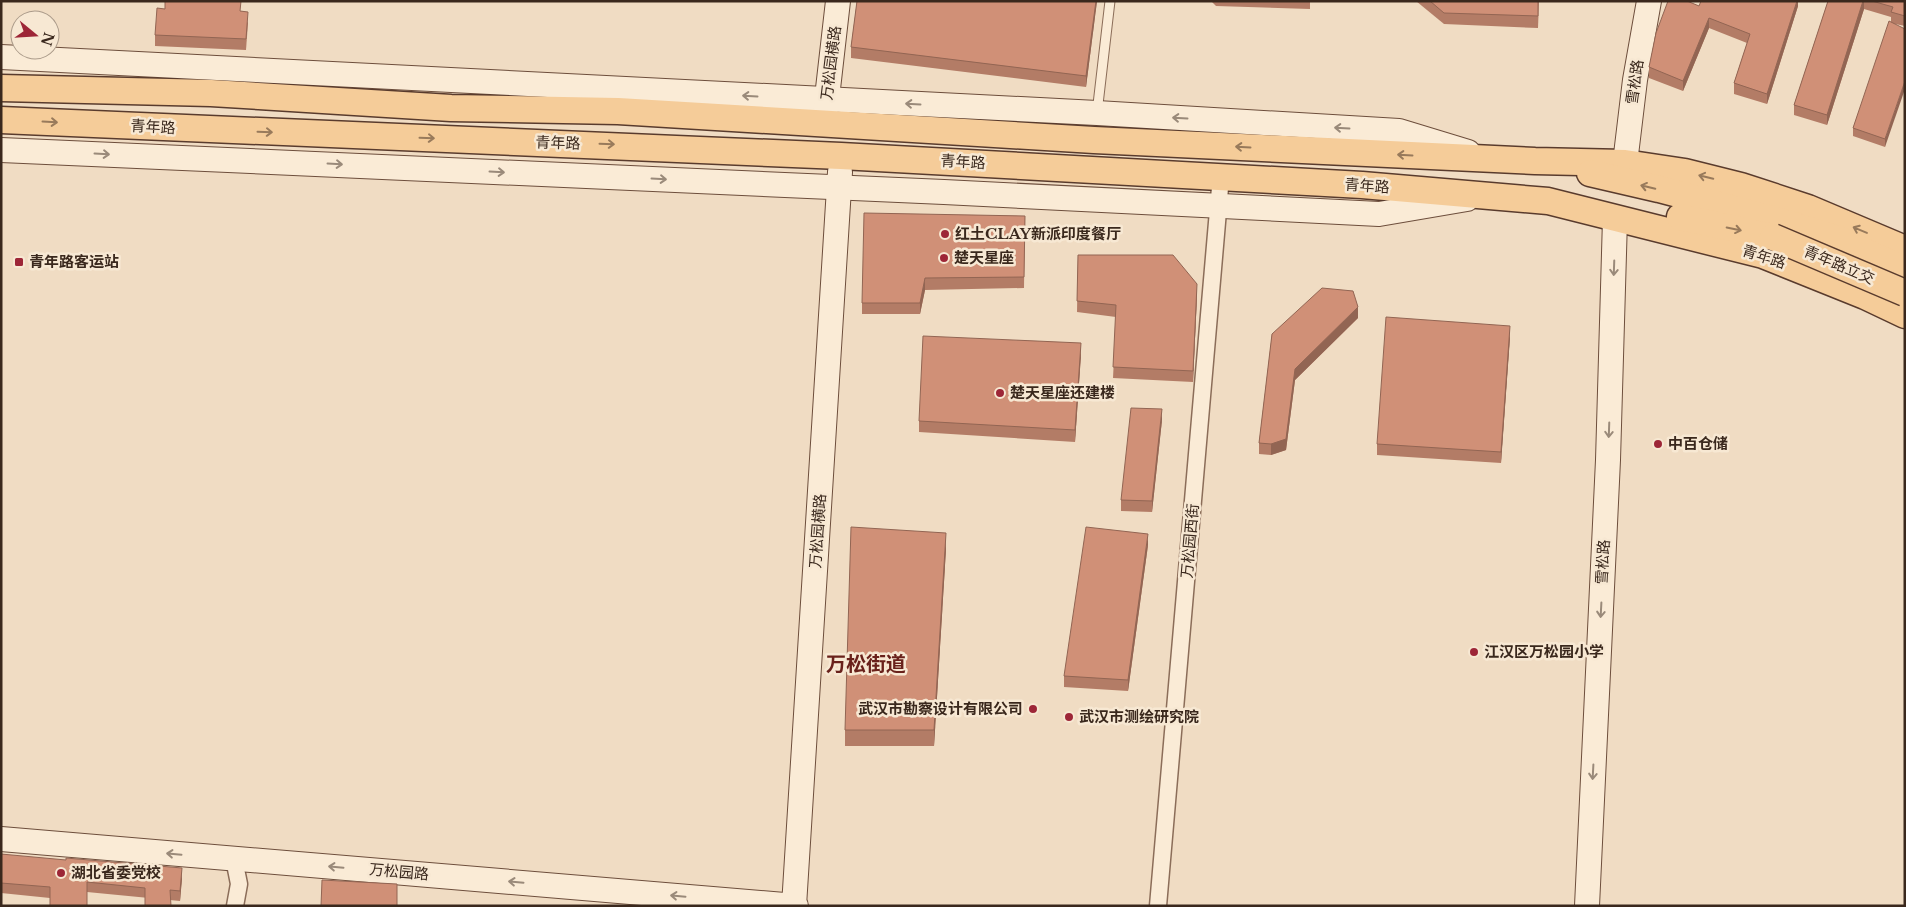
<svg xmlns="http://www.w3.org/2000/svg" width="1906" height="907" font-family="'Libre Baskerville','Noto Sans SC',serif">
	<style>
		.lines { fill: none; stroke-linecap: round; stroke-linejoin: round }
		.lane-casing { stroke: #8b6d59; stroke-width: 11 }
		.street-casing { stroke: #8b6d59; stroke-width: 19 }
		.secondary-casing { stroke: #6d4e3c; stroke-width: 26 }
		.primary-casing { stroke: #593b2d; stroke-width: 29 }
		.lane { stroke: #faebd6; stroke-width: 9 }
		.street { stroke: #faebd6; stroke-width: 16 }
		.secondary { stroke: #faebd6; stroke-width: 24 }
		.primary { stroke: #f5cc99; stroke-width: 26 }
		.primary-bridge-casing { stroke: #593b2d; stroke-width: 29; stroke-linecap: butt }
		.primary-bridge { stroke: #f5cc99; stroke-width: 26 }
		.wall { fill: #b37c66 }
		.shaded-wall { fill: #926553 }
		.building { fill: #d09077; stroke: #926553 }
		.oneway { stroke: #9a8a7a }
		.oneway2 { stroke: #987a5b }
		.poi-dot { fill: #9d2637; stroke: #f7e8d3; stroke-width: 2 }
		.labels { text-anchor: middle; stroke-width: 5; stroke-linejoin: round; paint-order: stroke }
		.street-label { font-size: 15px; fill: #3a281d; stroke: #f7e8d3 }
		.poi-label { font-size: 15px; font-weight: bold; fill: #3a281d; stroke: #f7e8d3; text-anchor: start }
		.district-label { font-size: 20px; font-weight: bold; fill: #69211b; stroke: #f7e8d3 }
	</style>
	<rect width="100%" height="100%" fill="#f0dcc3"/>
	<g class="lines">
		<defs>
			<path id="lane" d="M1097,113L1110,1"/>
			<g id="street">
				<path d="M234,859L239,884L235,906"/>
				<path d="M1158,906L1221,176"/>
			</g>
			<g id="secondary">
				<path d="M1,57L1097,113L1399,131L1468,152"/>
				<path d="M825,115L838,1"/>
				<path d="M1,150L944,192L1379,214L1467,199"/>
				<path d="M1625,163L1635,80L1649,1"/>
				<path d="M1,839L796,906"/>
				<path d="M794,906L840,172"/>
				<path d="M1587,906L1608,460L1615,219"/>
			</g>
			<g id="primary">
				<path d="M1,88L211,93L451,108L618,111L1094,140L1535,161L1625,163L1685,172L1741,186L1808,208L1905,249"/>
				<path d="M1,120L841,156L1362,185L1548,201L1763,255L1865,296L1905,315"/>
				<path d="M1590,173L1659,189L1780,221L1841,240L1905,270"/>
				<path d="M1680,217L1773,237"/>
			</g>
		</defs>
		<use href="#lane" class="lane-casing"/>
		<use href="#street" class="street-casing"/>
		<use href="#secondary" class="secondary-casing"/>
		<use href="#primary" class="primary-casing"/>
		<use href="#lane" class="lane"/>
		<use href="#street" class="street"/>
		<use href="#secondary" class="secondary"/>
		<use href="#primary" class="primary"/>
		<defs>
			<path id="primary-bridge" d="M1773,237L1905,293"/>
		</defs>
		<use href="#primary-bridge" class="primary-bridge-casing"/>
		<use href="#primary-bridge" class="primary-bridge"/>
	</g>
	<g class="wall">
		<path d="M857,1H1097L1086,87L851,58V47Z"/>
		<path d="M1211,1H1310V9L1216,6Z"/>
		<path d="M1416,1H1539L1538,28L1444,24Z"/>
		<path d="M1798,1V6L1767,104L1734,94V83L1747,43L1709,28L1683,91L1649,78V67L1699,6Z"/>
		<path d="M1828,1H1905V26L1895,24L1885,147L1853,136V128L1891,22V17L1864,9L1827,125L1794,115V105Z"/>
		<path d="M241,11L248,23L246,50L155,46V35Z"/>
		<path d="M1025,216L1024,288L925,290L920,314H862V303Z"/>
		<path d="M1078,255L1197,295L1193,382L1113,378L1116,317L1077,312Z"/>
		<path d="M1358,318L1295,380L1286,450L1271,455L1259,454V443L1272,334Z"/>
		<path d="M1510,337L1501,463L1377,455V444Z"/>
		<path d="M1081,354L1075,442L919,432V421Z"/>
		<path d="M1162,420L1152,512L1121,511V500Z"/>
		<path d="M1148,545L1128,691L1064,687V676Z"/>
		<path d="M946,549L934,746H845V730Z"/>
		<path d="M1,854L182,878L180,901L87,892L50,898L1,893Z"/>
	</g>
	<g class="shaded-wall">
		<path d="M1096,1H1097L1086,87V76Z"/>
		<path d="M1797,1H1798V6L1767,104V94Z"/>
		<path d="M1863,1H1864V9L1827,125V115Z"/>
		<path d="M1709,18V28L1683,91V81Z"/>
		<path d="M1905,81V89L1885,147V139Z"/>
		<path d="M925,278V290L920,314V303Z"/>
		<path d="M1197,284V295L1193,382V371Z"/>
		<path d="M1358,307V318L1295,380L1286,450L1271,455V444L1295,369Z"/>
		<path d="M1510,326V337L1501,463V452Z"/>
		<path d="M1081,343V354L1075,442V430Z"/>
		<path d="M1162,409V420L1152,512V501Z"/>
		<path d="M946,533V549L934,746V730Z"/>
		<path d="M1148,534V545L1128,691V680Z"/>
		<path d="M182,868V878L180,901V891Z"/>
	</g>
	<g class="building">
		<path d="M165,1H241L240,11L248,12L246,39L155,35L157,8L165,9Z"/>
		<path d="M857,1H1096L1086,76L851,47Z"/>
		<path d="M1430,1H1538V16L1444,13Z"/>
		<path d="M1668,1H1687L1699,6L1701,1H1797L1767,94L1734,83L1750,34L1709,18L1683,81L1649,67L1656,33Z"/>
		<path d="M1828,1H1863L1827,115L1794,105Z"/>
		<path d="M1872,1H1905V16L1891,12L1893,7Z"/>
		<path d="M1889,21L1905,29V81L1885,139L1853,128Z"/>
		<path d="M864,213L1025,216L1024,277L925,278L920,303H862Z"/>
		<path d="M1078,255H1173L1197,284L1193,371L1113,367L1116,305L1077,301Z"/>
		<path d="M1322,288L1353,291L1358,307L1295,369L1286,439L1271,444L1259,443L1272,334Z"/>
		<path d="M1386,317L1510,326L1501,452L1377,444Z"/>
		<path d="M923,336L1081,343L1075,430L919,421Z"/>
		<path d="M1131,408L1162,409L1152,501L1121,500Z"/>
		<path d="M851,527L946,533L934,730H845Z"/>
		<path d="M1086,527L1148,534L1128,680L1064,676Z"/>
		<path d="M1,854L66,860V858L182,868L180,891L170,890L171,906H145V888L87,882V906H50V887L1,883Z"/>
		<path d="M322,880L397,884V906H321Z"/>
	</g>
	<defs><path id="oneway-shaft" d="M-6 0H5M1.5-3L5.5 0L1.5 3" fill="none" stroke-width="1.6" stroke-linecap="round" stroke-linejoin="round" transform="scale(1.25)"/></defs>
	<g class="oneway">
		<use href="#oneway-shaft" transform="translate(750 96) rotate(-177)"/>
		<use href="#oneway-shaft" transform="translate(913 104) rotate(-177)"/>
		<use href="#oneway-shaft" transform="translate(1180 118) rotate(-177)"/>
		<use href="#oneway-shaft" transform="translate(1342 128) rotate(-177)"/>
		<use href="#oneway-shaft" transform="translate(102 154) rotate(3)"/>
		<use href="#oneway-shaft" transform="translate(335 164) rotate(3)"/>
		<use href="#oneway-shaft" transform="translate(497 172) rotate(3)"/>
		<use href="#oneway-shaft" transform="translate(659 179) rotate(3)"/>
		<use href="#oneway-shaft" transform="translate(1614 268) rotate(92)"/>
		<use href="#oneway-shaft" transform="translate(1609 430) rotate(92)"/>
		<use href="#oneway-shaft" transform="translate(1601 610) rotate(93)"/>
		<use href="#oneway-shaft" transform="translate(1593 772) rotate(93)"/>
		<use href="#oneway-shaft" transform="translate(174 854) rotate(-175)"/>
		<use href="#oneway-shaft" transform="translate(336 867) rotate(-175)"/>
		<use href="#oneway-shaft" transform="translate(516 882) rotate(-175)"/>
		<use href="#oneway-shaft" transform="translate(678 896) rotate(-175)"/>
	</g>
	<g class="oneway2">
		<use href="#oneway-shaft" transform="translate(50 122) rotate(3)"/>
		<use href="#oneway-shaft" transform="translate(265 132) rotate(2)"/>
		<use href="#oneway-shaft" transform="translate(427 138) rotate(2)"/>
		<use href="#oneway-shaft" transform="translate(607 144) rotate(2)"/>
		<use href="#oneway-shaft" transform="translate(1243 147) rotate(-177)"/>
		<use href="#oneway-shaft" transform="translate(1405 155) rotate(-177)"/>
		<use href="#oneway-shaft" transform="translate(1706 177) rotate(-166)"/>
		<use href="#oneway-shaft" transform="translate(1648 187) rotate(-167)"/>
		<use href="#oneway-shaft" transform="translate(1734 229) rotate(12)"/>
		<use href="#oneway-shaft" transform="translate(1860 230) rotate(-157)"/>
	</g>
	<g class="poi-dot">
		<circle cx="945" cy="234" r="5"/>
		<circle cx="944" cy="258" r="5"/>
		<rect x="14" y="257" width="10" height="10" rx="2.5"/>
		<circle cx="1000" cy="393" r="5"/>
		<circle cx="1658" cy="444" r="5"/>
		<circle cx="1474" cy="652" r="5"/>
		<circle cx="1033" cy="709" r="5"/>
		<circle cx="1069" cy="717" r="5"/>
		<circle cx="61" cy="873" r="5"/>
	</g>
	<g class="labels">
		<g class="street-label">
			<text transform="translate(831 63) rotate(-83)" y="5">万松园横路</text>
			<text transform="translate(1635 82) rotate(-82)" y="5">雪松路</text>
			<text transform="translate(153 127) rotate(3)" y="5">青年路</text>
			<text transform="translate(558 143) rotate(2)" y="5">青年路</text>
			<text transform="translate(963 162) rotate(3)" y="5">青年路</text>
			<text transform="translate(1367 186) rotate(4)" y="5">青年路</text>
			<text transform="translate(1764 257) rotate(18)" y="5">青年路</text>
			<text transform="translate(1839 265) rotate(23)" y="5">青年路立交</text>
			<text transform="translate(818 531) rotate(-86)" y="5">万松园横路</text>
			<text transform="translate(1190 541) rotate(-85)" y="5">万松园西街</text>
			<text transform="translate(1603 562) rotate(-87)" y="5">雪松路</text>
			<text transform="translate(399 872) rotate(5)" y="5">万松园路</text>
		</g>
		<g class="poi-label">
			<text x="955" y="239">红土CLAY新派印度餐厅</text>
			<text x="954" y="263">楚天星座</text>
			<text x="29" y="267">青年路客运站</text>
			<text x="1010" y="398">楚天星座还建楼</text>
			<text x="1668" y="449">中百仓储</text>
			<text x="1484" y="657">江汉区万松园小学</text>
			<text x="1023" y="714" text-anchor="end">武汉市勘察设计有限公司</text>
			<text x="1079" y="722">武汉市测绘研究院</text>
			<text x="71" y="878">湖北省委党校</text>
		</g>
		<g class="district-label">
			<text x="866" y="671">万松街道</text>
		</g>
	</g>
	<rect width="1906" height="907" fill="none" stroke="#3a281d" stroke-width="5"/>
	<g transform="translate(35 35) rotate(108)"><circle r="24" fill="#f7e8d3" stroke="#ab9b8a"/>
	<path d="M0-4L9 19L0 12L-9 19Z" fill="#9d2637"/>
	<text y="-8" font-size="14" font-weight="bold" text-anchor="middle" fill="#3a281d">N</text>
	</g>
</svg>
